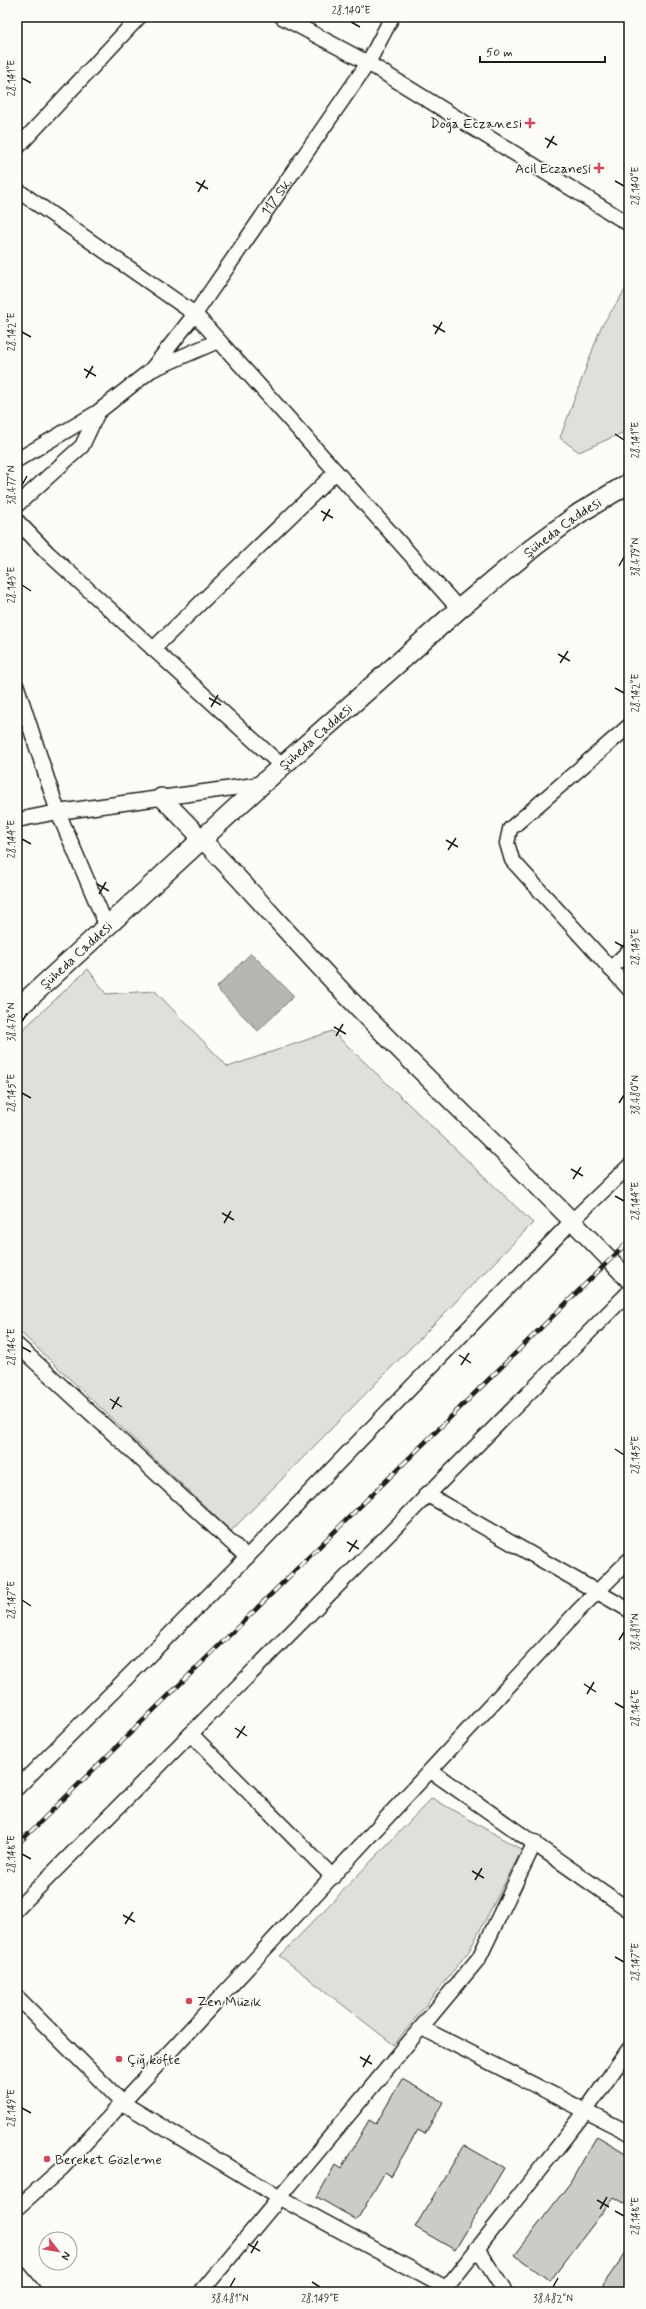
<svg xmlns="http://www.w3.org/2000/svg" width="646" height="2309" font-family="Mynerve,sans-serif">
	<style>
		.green { fill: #e0dfdb; stroke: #7e7e7c }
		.water { fill: #b7b6b2; stroke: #797876 }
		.building { fill: #cccbc8; stroke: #1c1c1c }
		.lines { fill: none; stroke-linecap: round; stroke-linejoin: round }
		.minor-casing { stroke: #1c1c1c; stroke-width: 17 }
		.tertiary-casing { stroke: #1c1c1c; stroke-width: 20 }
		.secondary-casing { stroke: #1c1c1c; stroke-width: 22 }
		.minor { stroke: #fdfcf7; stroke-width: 14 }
		.tertiary { stroke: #fdfcf7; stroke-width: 17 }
		.secondary { stroke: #fdfcf7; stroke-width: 19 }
		.rail-casing { stroke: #1c1c1c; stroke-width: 4.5 }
		.rail { stroke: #fdfcf7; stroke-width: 3; stroke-dasharray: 9; stroke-linecap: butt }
		.ticks { fill: none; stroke: #1c1c1c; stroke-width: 1.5 }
		.poi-dot { fill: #d1495b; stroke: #fdfcf7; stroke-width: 1.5 }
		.labels { text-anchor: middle; stroke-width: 3.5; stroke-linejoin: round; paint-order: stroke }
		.poi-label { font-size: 14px; fill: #1c1c1c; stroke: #fdfcf7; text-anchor: start }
		.street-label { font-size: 14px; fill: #1c1c1c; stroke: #fdfcf7 }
		.neatline { fill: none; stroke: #1c1c1c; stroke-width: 1.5 }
		.ticks-label { font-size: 10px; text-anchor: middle; fill: #1c1c1c }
	</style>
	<rect width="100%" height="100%" fill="#fdfcf7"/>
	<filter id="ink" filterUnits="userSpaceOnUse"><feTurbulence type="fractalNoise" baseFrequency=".025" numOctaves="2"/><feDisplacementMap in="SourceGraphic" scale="8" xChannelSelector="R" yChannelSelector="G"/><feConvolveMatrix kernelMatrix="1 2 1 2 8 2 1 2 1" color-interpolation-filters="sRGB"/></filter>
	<g filter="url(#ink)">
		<g class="green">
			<path d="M629,284V430L579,452L560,438L601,327Z"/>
			<path d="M88,969L106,994L155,991L228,1067L332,1031L533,1223L231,1531L17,1329V1035Z"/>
			<path d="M432,1798L522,1850L469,1951L394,2045L280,1956Z"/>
		</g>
		<path class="water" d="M251,953L294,996L258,1031L216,988Z"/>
		<g class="building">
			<path d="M402,2079L443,2102L425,2134L418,2130L391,2176L385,2172L357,2220L317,2197L335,2165L341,2169L369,2120L376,2124Z"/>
			<path d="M597,2136L629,2155V2206L614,2197L550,2281L515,2255L570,2183Z"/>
			<path d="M464,2145L504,2168L455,2250L415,2227Z"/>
			<path d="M629,2248V2292H598Z"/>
		</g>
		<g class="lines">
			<defs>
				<g id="minor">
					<path d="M282,17L368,63L629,224"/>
					<path d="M17,148L139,17"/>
					<path d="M17,190L195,314L459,609"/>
					<path id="s1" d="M151,370L195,314L368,63L392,17"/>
					<path d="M17,460L98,412L151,370L218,341"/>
					<path d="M17,505L82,446L98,412"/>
					<path d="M17,521L48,553L283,767"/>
					<path d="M153,649L336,472"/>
					<path d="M17,687L58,812L107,927"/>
					<path d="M629,726L510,829L507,843L512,860L629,989"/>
					<path d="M17,820L58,812L262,784"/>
					<path d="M610,969L629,951"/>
					<path d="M17,1345L247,1557"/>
					<path d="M426,1494L629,1610"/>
					<path d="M191,1734L333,1877"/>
					<path d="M431,1771L629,1910"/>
					<path d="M17,1788L247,1557L572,1221L629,1166"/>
					<path d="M17,1909L629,1292"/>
					<path d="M17,1997L123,2103L280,2198L446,2288"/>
					<path d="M422,2028L629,2133"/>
					<path d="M17,2208L62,2168L577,1612L629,1560"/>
					<path d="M477,2248L505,2292"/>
					<path d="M201,2292L479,1958L535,1842"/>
					<path d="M443,2292L579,2120L629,2049"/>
				</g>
				<path id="tertiary" d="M161,797C233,868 298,947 369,1019C455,1107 545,1190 629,1280"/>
				<g id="secondary">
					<path id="s2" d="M17,1009L262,784L459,609L535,546L578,514L629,483"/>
					<path d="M17,2275L31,2292"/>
				</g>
			</defs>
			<use href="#minor" class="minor-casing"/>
			<use href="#tertiary" class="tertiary-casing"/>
			<use href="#secondary" class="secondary-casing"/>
			<use href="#minor" class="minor"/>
			<use href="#tertiary" class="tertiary"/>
			<use href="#secondary" class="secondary"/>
			<defs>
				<path id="rail" d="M17,1845L629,1241"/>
			</defs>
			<use href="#rail" class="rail-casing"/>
			<use href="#rail" class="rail"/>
		</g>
	</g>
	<path class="ticks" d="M351,22L360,27M22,78L31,83M545,138L557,145M547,148L554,136M615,181L624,186M196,182L208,189M198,192L205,180M433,325L445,332M22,332L31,337M435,334L442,322M84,369L96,376M86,378L93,366M615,434L624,440M22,485L27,476M321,511L333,518M323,521L330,509M619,566L624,557M22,585L31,591M558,654L570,661M560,663L568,651M615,688L624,693M209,698L221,705M211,707L218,695M22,839L31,844M446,840L458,847M448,850L456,838M97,884L109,891M99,894L106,882M615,942L624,947M22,1022L27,1013M334,1027L346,1034M336,1036L343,1024M22,1093L31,1098M619,1103L624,1095M571,1169L583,1176M573,1179L581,1167M615,1196L624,1201M222,1213L234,1220M224,1223L231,1211M22,1347L31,1352M459,1355L471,1363M461,1365L469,1353M110,1399L122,1407M112,1409L119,1397M615,1449L624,1455M347,1542L359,1549M349,1552L357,1540M22,1600L31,1606M619,1640L624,1632M584,1684L596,1692M587,1694L594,1682M615,1703L624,1708M235,1728L247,1736M237,1738L245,1726M22,1854L31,1859M472,1871L484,1878M475,1880L482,1868M123,1915L135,1922M125,1924L133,1912M615,1957L624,1962M360,2057L372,2064M363,2067L370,2055M22,2108L31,2113M597,2200L609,2207M600,2209L607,2197M615,2211L624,2216M248,2244L260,2251M251,2253L258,2241M312,2282L320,2287M230,2287L235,2278M553,2287L558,2278"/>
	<g class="poi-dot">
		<path d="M528 117h4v4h4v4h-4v4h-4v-4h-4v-4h4z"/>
		<path d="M597 162h4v4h4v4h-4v4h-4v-4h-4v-4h4z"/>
		<circle cx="189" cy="2001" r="4"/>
		<circle cx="119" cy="2059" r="4"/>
		<circle cx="47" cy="2159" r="4"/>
	</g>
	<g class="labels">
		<g class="poi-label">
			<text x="522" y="128" text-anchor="end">Doğa Eczanesi</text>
			<text x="591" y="173" text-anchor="end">Acil Eczanesi</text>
			<text x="197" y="2006">Zen Müzik</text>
			<text x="127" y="2064">Çiğ köfte</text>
			<text x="55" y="2164">Bereket Gözleme</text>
		</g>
		<g class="street-label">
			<text dy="5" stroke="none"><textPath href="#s1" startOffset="214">117 Sk.</textPath></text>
			<text dy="5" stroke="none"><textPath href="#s2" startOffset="728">Şüheda Caddesi</textPath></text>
			<text dy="5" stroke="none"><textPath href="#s2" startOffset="404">Şüheda Caddesi</textPath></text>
			<text dy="5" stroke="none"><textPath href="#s2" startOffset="80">Şüheda Caddesi</textPath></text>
		</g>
	</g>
	<rect width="646" height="2309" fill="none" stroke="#fdfcf7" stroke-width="44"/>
	<g transform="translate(58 2251) rotate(121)"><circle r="19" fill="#fdfcf7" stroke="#a3a29f"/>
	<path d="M0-3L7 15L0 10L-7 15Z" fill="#d1495b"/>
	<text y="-6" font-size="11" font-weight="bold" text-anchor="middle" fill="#1c1c1c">N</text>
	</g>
	<path d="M480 56v6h125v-6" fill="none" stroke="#1c1c1c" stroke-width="2"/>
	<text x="486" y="56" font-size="12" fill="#1c1c1c" stroke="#fdfcf7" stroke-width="3" paint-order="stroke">50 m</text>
	<rect x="22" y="22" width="602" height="2265" class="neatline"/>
	<g class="ticks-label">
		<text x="351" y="14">28.140°E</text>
		<text transform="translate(11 78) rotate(-90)" y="4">28.141°E</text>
		<text transform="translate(635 186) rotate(-90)" y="4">28.140°E</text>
		<text transform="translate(11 332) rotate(-90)" y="4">28.142°E</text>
		<text transform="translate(635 440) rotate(-90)" y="4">28.141°E</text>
		<text transform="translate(11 485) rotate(-90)" y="4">38.477°N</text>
		<text transform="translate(635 557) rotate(-90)" y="4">38.479°N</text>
		<text transform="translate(11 585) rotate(-90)" y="4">28.143°E</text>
		<text transform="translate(635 693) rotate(-90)" y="4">28.142°E</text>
		<text transform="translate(11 839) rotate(-90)" y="4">28.144°E</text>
		<text transform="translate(635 947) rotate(-90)" y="4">28.143°E</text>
		<text transform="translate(11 1022) rotate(-90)" y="4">38.478°N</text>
		<text transform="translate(11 1093) rotate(-90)" y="4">28.145°E</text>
		<text transform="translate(635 1095) rotate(-90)" y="4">38.480°N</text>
		<text transform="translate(635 1201) rotate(-90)" y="4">28.144°E</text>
		<text transform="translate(11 1347) rotate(-90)" y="4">28.146°E</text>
		<text transform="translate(635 1455) rotate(-90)" y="4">28.145°E</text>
		<text transform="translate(11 1600) rotate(-90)" y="4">28.147°E</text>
		<text transform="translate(635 1632) rotate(-90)" y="4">38.481°N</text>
		<text transform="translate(635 1708) rotate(-90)" y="4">28.146°E</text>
		<text transform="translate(11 1854) rotate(-90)" y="4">28.148°E</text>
		<text transform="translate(635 1962) rotate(-90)" y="4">28.147°E</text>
		<text transform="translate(11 2108) rotate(-90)" y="4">28.149°E</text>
		<text transform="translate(635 2216) rotate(-90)" y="4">28.148°E</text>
		<text x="230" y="2302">38.481°N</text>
		<text x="320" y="2302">28.149°E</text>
		<text x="553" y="2302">38.482°N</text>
	</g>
</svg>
